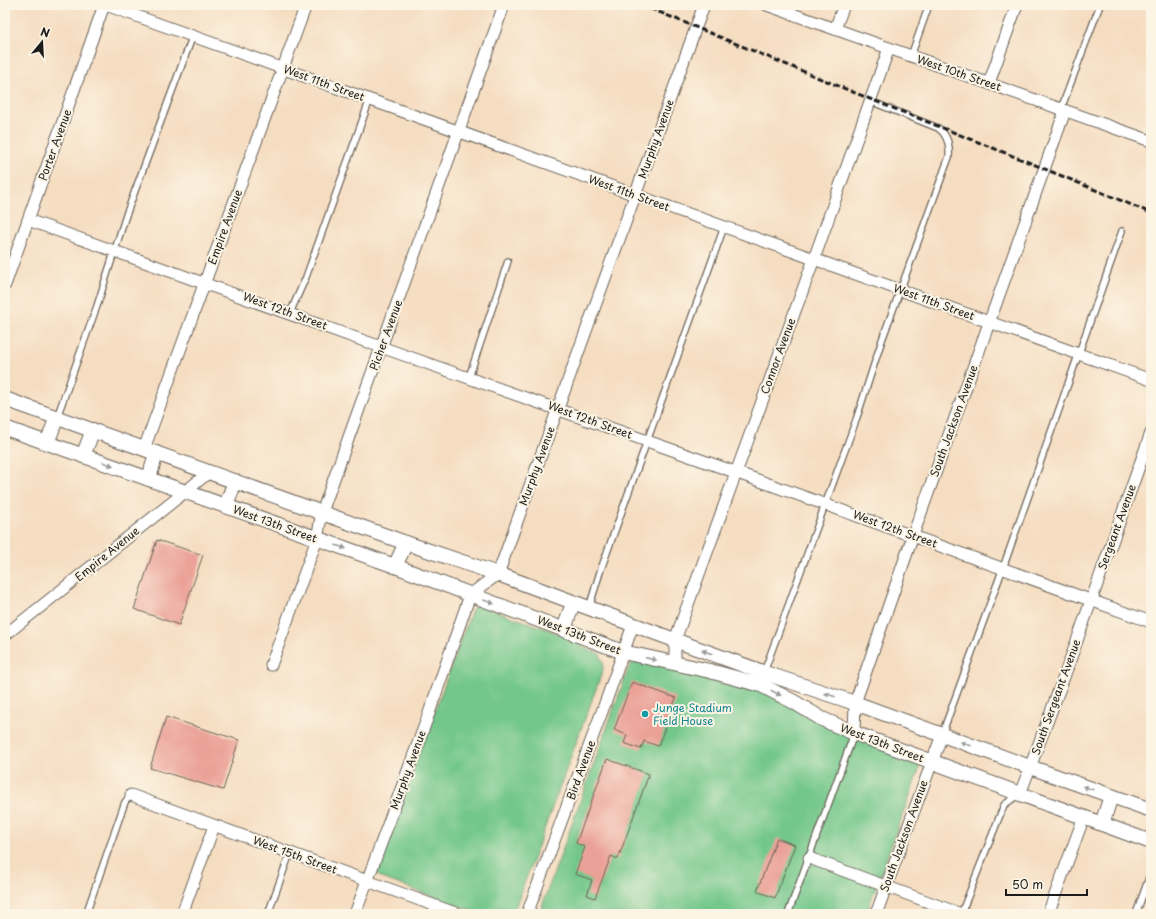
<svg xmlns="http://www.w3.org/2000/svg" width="1156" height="919" font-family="'Playpen Sans',sans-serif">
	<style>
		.green { fill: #73c78b; stroke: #487254 }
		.building { fill: #eba197 }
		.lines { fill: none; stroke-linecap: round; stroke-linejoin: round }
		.service-casing { stroke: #686056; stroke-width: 8 }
		.minor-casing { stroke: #686056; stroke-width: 13 }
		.tertiary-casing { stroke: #686056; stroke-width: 16 }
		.service { stroke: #fff; stroke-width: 5.5 }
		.minor { stroke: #fff; stroke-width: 11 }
		.tertiary { stroke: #fff; stroke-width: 14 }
		.rail { stroke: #1c1c1c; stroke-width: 3; stroke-dasharray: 6 3; stroke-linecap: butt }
		.oneway { fill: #999 }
		.culture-dot { fill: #0f9aa8; stroke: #fcf5e5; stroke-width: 1.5 }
		.labels { text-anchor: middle; stroke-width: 4; stroke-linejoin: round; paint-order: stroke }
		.street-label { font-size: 11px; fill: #1c1c1c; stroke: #fcf5e5 }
		.culture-label { font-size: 11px; fill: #0d838f; stroke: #fcf5e5; text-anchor: start }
	</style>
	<rect width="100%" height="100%" fill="#fcf5e5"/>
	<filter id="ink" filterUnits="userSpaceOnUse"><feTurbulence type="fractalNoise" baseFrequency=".025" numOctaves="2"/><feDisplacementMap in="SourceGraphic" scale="8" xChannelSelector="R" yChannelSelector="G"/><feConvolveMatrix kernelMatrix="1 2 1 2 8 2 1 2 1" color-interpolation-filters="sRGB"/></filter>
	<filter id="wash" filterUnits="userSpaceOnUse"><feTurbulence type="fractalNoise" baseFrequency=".012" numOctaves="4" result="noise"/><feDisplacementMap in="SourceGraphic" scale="16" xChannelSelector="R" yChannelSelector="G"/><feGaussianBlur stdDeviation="0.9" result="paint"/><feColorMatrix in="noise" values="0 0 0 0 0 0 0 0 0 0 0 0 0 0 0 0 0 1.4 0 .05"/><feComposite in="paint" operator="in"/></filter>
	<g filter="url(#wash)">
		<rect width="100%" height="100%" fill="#f5ddc1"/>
		<g class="green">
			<path d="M476,605H479L577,640L586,649L600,654L603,662V670L513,914H481L382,878C377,875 376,873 377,868L472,610Z"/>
			<path d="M639,662L741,681L918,763L919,766V770L866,914H539L629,667L631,664Z"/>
		</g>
		<g id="blocks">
			<g class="building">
				<path d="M157,540L203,555L179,625L134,609Z"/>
				<path d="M632,682L676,698L658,746L644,741L641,749L624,743L627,735L614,730Z"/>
				<path d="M166,717L239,740L223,790L150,768Z"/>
				<path d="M607,759L649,774L618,859L611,856L595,898L587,895L592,880L575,874L585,847L576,843Z"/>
				<path d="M777,838L795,845L775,898L757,891Z"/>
			</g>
		</g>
	</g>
	<g filter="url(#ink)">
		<use href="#blocks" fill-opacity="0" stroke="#686056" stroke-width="1"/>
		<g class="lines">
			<defs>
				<g id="service">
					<path d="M911,56L929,5"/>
					<path d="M1061,109L1100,5"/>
					<path d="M290,313L306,277L370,99"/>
					<path d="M469,377L508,261"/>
					<path d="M57,417L97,306L126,215L193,35"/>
					<path d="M589,608L600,572L724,227"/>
					<path d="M764,672L856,420L882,340L949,157C950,145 948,135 938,128L870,101"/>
					<path d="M942,734L1003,568L1122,231"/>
					<path d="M86,914L125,802L131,795"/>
					<path d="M268,914L290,853"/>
					<path d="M788,914L854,734"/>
					<path d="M961,914L1004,805L1018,795"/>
					<path d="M1136,914L1151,872"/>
				</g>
				<g id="minor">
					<path d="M106,5L1151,380"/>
					<path d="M767,5L1151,141"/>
					<path d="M835,29L844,5"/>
					<path d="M989,83L1017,5"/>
					<path d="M28,220L381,347L749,477L1151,622"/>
					<path d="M5,285L104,5"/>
					<path d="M144,449L306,5"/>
					<path d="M5,635L185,492L209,472"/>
					<path d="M675,664V640L814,259L889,48"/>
					<path d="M271,665L317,539L322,512L504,5"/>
					<path d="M854,733L855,703L917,524L1065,111"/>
					<path d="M1020,794L1064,677L1151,433"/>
					<path d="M131,795L458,914"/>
					<path d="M809,858L961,914"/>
					<path d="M182,914L214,826"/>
					<path d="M355,914L427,719L470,595L498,574L704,5"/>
					<path d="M527,914L607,698L633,625"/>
					<path d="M876,914L942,735"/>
					<path d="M1048,914L1084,817"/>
				</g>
				<g id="tertiary">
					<path d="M5,399L406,543L498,574L688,645L768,674L855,703L1030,767L1151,810"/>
					<path d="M5,428L395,566L623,652L710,671L761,685L794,702L822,719L854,733L1151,842"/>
					<path d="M47,443L57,417"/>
					<path d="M83,456L93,430"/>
					<path d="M149,479L156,453"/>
					<path d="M226,506L235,481"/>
					<path d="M395,566L406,543"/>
					<path d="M564,629L573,603"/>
					<path d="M1102,824L1111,796"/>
				</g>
			</defs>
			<use href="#service" class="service-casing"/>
			<use href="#minor" class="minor-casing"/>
			<use href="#tertiary" class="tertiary-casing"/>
			<use href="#service" class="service"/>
			<use href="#minor" class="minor"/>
			<use href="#tertiary" class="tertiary"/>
			<path class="rail" d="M642,5L870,99L1033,164L1151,213"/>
		</g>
		<defs><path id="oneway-solid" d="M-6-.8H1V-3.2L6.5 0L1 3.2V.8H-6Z"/></defs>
		<g class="oneway">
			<use href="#oneway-solid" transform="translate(108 464) rotate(19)"/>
			<use href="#oneway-solid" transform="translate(341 547) rotate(19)"/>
			<use href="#oneway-solid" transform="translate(489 602) rotate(20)"/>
			<use href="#oneway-solid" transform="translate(707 652) rotate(-160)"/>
			<use href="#oneway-solid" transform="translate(651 659) rotate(13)"/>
			<use href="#oneway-solid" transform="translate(776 693) rotate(27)"/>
			<use href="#oneway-solid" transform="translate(830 695) rotate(-162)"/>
			<use href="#oneway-solid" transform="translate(966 744) rotate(-160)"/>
			<use href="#oneway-solid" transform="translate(1088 788) rotate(-161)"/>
		</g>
	</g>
	<circle class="culture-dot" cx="645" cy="714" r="4"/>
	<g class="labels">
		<g class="street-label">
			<text transform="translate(959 73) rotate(19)" y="4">West 10th Street</text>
			<text transform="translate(324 83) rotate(20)" y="4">West 11th Street</text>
			<text transform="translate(656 139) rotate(-70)" y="4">Murphy Avenue</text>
			<text transform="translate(55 145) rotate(-70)" y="4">Porter Avenue</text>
			<text transform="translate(629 193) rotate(20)" y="4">West 11th Street</text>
			<text transform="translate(225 227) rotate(-70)" y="4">Empire Avenue</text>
			<text transform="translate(934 302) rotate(20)" y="4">West 11th Street</text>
			<text transform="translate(285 311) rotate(20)" y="4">West 12th Street</text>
			<text transform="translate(386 335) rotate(-70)" y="4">Picher Avenue</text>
			<text transform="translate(778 356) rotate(-70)" y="4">Connor Avenue</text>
			<text transform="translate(590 420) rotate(20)" y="4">West 12th Street</text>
			<text transform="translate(954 421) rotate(-70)" y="4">South Jackson Avenue</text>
			<text transform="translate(537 466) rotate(-70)" y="4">Murphy Avenue</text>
			<text transform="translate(275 524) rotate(20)" y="4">West 13th Street</text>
			<text transform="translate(1117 527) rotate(-70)" y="4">Sergeant Avenue</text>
			<text transform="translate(895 529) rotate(20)" y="4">West 12th Street</text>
			<text transform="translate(107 554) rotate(-39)" y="4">Empire Avenue</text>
			<text transform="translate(579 635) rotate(21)" y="4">West 13th Street</text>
			<text transform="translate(1056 697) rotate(-70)" y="4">South Sergeant Avenue</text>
			<text transform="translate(882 743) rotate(21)" y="4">West 13th Street</text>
			<text transform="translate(408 770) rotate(-70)" y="4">Murphy Avenue</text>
			<text transform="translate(581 770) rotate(-70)" y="4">Bird Avenue</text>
			<text transform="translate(904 836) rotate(-70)" y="4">South Jackson Avenue</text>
			<text transform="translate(295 855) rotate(20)" y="4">West 15th Street</text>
		</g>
		<g class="culture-label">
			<text x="653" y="712">Junge Stadium<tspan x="653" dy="13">Field House</tspan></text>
		</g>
	</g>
	<rect width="1156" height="919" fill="none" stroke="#fcf5e5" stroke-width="20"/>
	<g transform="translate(42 42) rotate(18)" stroke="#fcf5e5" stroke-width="3" paint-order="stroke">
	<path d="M0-3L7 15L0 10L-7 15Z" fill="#1c1c1c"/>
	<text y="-6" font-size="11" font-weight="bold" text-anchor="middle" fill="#1c1c1c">N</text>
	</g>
	<path d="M1006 889v6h81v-6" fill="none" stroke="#1c1c1c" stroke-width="2"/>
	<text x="1012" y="889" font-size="12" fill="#1c1c1c" stroke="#fcf5e5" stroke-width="3" paint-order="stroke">50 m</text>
</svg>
